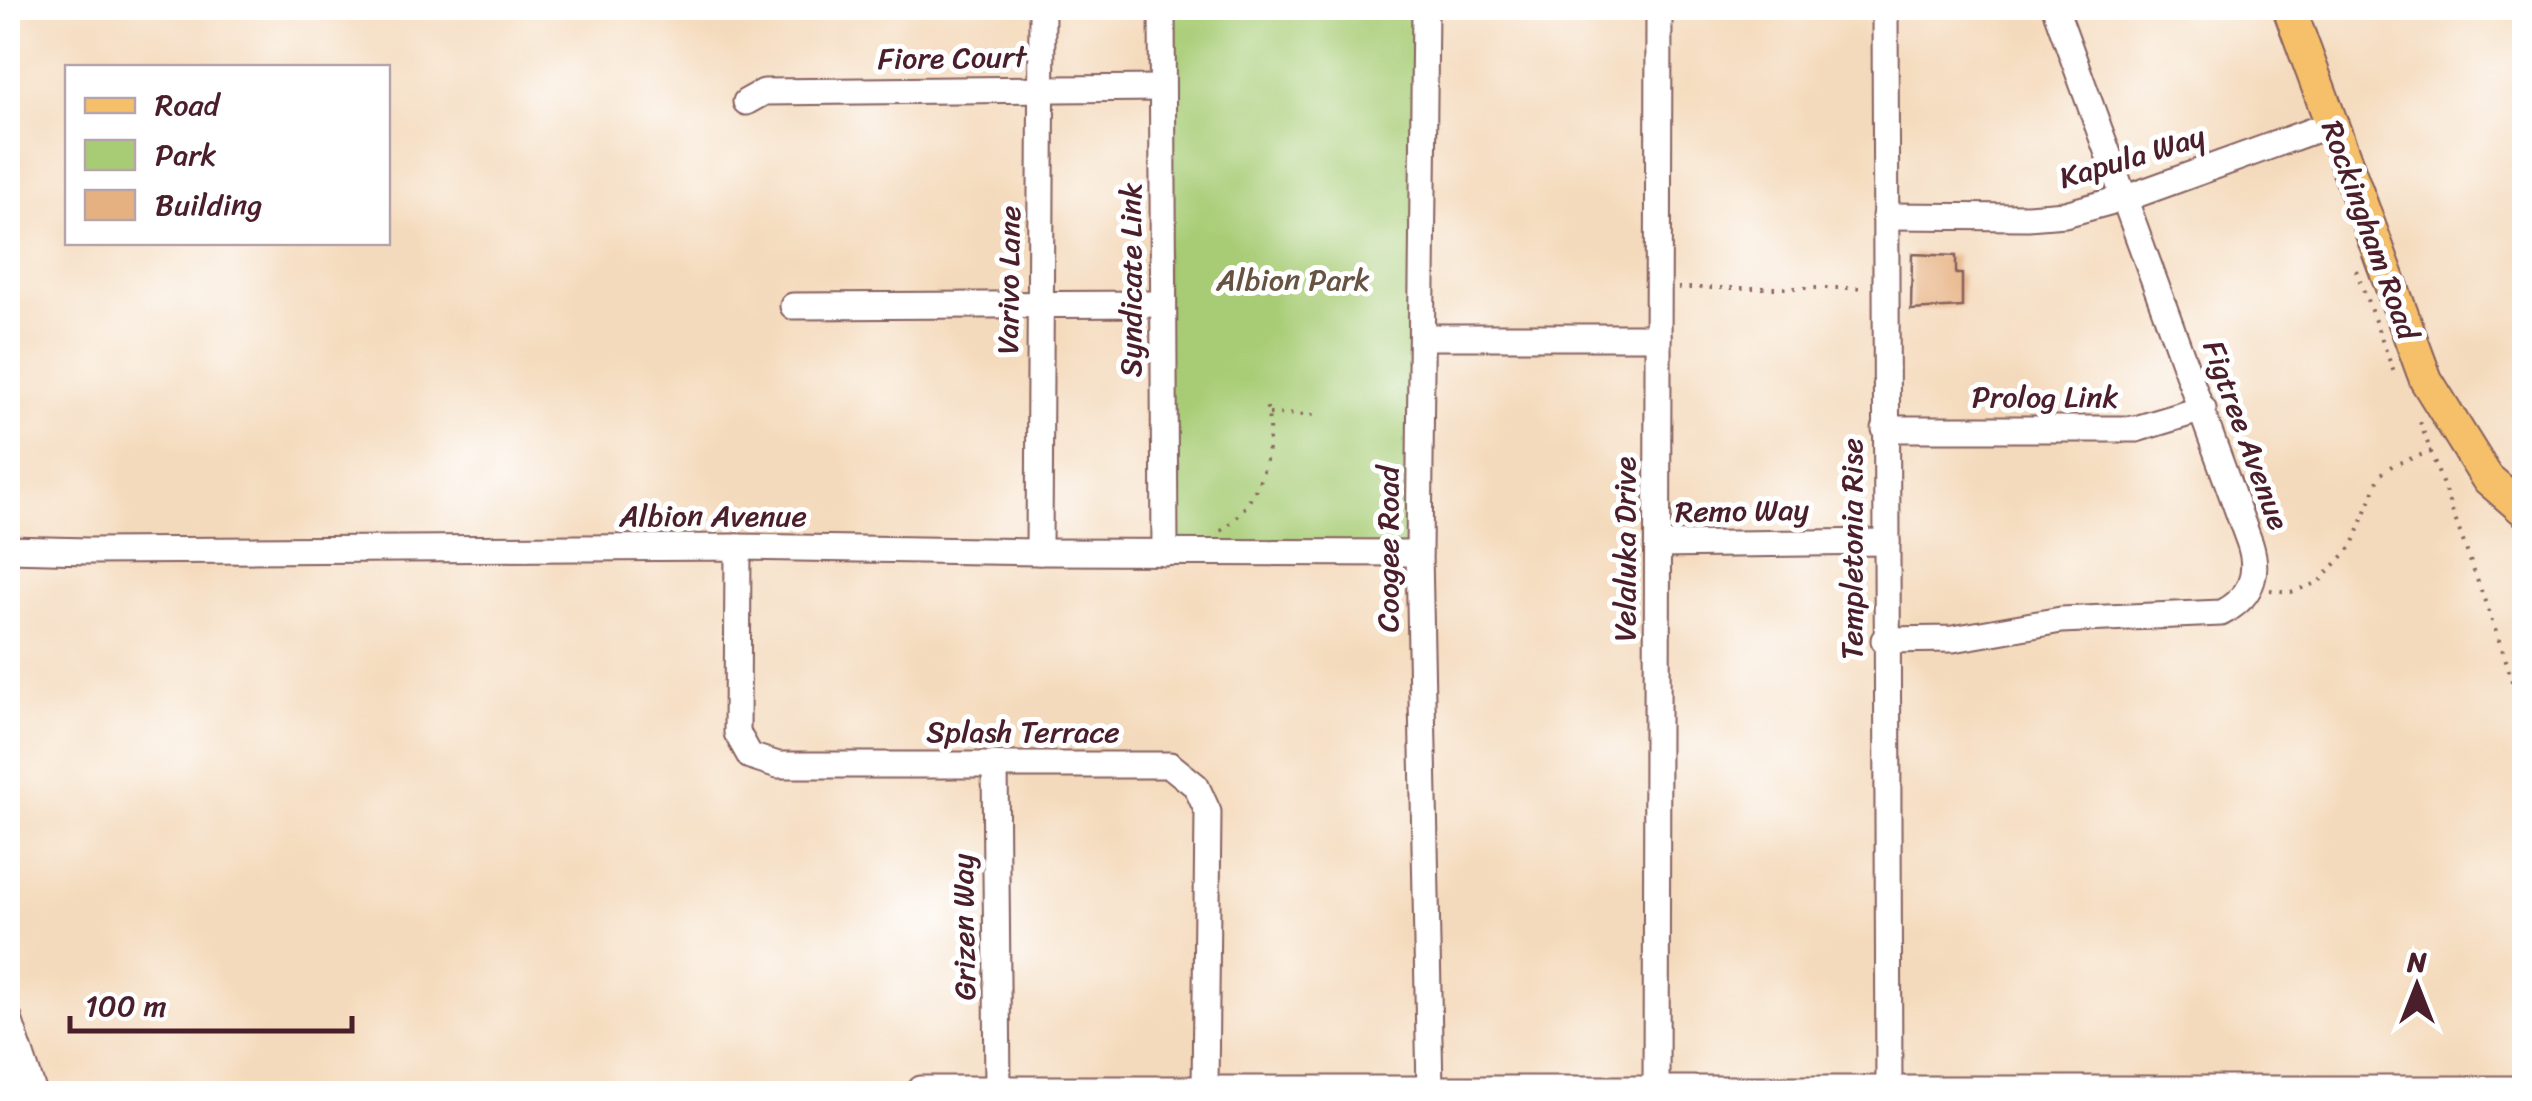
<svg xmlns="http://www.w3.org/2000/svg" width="2532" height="1101" font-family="Sriracha,sans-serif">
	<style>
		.green { fill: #a7cc75; stroke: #787650; stroke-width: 2.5 }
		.building { fill: #e6b181 }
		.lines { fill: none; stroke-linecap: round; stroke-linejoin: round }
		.minor-casing { stroke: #86605e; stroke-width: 29 }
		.major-casing { stroke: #86605e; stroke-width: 36 }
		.path { stroke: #86605e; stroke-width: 4; stroke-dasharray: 2.5 8; stroke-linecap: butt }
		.minor { stroke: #fff; stroke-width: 25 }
		.major { stroke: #f6c06b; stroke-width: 32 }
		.labels { text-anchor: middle; stroke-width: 10; stroke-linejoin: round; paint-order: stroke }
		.street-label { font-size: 30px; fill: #4a1f2b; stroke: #fff }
		.park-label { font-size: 30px; fill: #665341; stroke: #fff }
	</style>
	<rect width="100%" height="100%" fill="#fff"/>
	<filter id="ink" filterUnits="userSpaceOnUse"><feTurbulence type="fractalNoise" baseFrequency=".01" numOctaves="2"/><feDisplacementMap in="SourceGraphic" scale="20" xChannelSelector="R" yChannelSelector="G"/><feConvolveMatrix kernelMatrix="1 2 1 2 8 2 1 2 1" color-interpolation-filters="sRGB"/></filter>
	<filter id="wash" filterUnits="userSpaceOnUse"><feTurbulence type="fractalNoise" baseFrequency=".0048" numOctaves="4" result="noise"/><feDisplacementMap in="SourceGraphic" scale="40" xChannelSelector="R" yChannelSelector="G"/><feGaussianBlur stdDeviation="2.25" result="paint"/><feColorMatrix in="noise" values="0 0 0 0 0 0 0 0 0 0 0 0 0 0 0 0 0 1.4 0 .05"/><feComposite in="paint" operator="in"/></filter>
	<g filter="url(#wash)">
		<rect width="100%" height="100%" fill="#f4dabc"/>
		<path class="green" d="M1162,8H1425L1419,553H1165Z"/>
		<g id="blocks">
			<path class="building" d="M1912,254L1956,256V274H1962V307L1911,310Z"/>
		</g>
	</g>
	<g filter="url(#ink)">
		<use href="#blocks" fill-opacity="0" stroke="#86605e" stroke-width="2.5"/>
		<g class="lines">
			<defs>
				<g id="minor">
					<path d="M1162,8L1165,553"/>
					<path d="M1425,8L1419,553L1430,1090"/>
					<path d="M1885,8C1885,368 1885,729 1889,1090"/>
					<path d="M746,102L764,92L1162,88"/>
					<path d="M1885,216L2028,217L2065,214L2135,195L2331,124"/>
					<path d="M793,306L1163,304"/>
					<path d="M1422,337H1658"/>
					<path d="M1885,429H2136L2203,409"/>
					<path d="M1658,545L1887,542"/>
					<path d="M738,547L737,733L750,756L778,765H1170L1196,786L1208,812L1205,1089"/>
					<path d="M8,549L89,551L738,547L1039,552L1419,553"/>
					<path d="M1039,552L1042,8"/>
					<path d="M1884,640L1953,639L2061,620L2221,613C2250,598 2260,576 2250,544L2055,8"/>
					<path d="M995,764L998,1089"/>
					<path d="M8,1016L34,1094"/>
					<path d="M921,1089H2524"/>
					<path d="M1656,1090L1659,8"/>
				</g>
				<path id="major" d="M2289,8L2426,380L2487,478L2524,510"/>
			</defs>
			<use href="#minor" class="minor-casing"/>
			<use href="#major" class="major-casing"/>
			<g class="path">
				<path d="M2356,270L2396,378"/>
				<path d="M1678,288H1863"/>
				<path d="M1269,414L1314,415"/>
				<path d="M2420,422L2505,657L2524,723"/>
				<path d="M1221,531C1260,503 1278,447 1265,400"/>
				<path d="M2270,590L2291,592L2319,582L2353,545L2380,475L2393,465L2432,451"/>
			</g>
			<use href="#minor" class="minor"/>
			<use href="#major" class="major"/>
		</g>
	</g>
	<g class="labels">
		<g class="street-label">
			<text transform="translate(952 58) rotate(-1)" y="10">Fiore Court</text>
			<text transform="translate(2132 157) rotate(-17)" y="10">Kapula Way</text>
			<text transform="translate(2370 230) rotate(70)" y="10">Rockingham Road</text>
			<text transform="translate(1009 280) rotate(-89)" y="10">Varivo Lane</text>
			<text transform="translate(1131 280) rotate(-90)" y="10">Syndicate Link</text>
			<text x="2045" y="407">Prolog Link</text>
			<text transform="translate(2246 435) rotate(70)" y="10">Figtree Avenue</text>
			<text transform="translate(1742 511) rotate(-1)" y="10">Remo Way</text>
			<text x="713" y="526">Albion Avenue</text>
			<text transform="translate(1388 549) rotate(-90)" y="10">Coogee Road</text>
			<text transform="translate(1625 549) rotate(-90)" y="10">Velaluka Drive</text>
			<text transform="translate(1852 549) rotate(-90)" y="10">Templetonia Rise</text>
			<text x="1023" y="742">Splash Terrace</text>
			<text transform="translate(964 927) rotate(-91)" y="10">Grizen Way</text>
		</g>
		<g class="park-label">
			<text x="1293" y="290">Albion Park</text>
		</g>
	</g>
	<rect width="2532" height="1101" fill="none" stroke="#fff" stroke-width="40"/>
	<rect x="65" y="65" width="325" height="180" fill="#ffffff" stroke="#b7a5aa" stroke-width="2.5"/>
	<rect x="85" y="98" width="50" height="15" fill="#f6c06b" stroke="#b7a5aa" stroke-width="2.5"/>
	<text x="155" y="115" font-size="30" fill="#4a1f2b">Road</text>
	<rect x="85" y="140" width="50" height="30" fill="#a7cc75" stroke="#b7a5aa" stroke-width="2.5"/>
	<text x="155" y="165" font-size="30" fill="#4a1f2b">Park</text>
	<rect x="85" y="190" width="50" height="30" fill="#e6b181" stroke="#b7a5aa" stroke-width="2.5"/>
	<text x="155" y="215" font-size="30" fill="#4a1f2b">Building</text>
	<g transform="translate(2417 986)" stroke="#ffffff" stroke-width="8" paint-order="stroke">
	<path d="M0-8L18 38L0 25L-18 38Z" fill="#4a1f2b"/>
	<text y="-15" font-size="28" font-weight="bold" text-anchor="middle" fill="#4a1f2b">N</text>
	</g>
	<path d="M70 1016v15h282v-15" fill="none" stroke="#4a1f2b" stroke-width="5"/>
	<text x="85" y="1016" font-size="30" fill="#4a1f2b" stroke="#ffffff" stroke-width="8" paint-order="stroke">100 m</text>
</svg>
